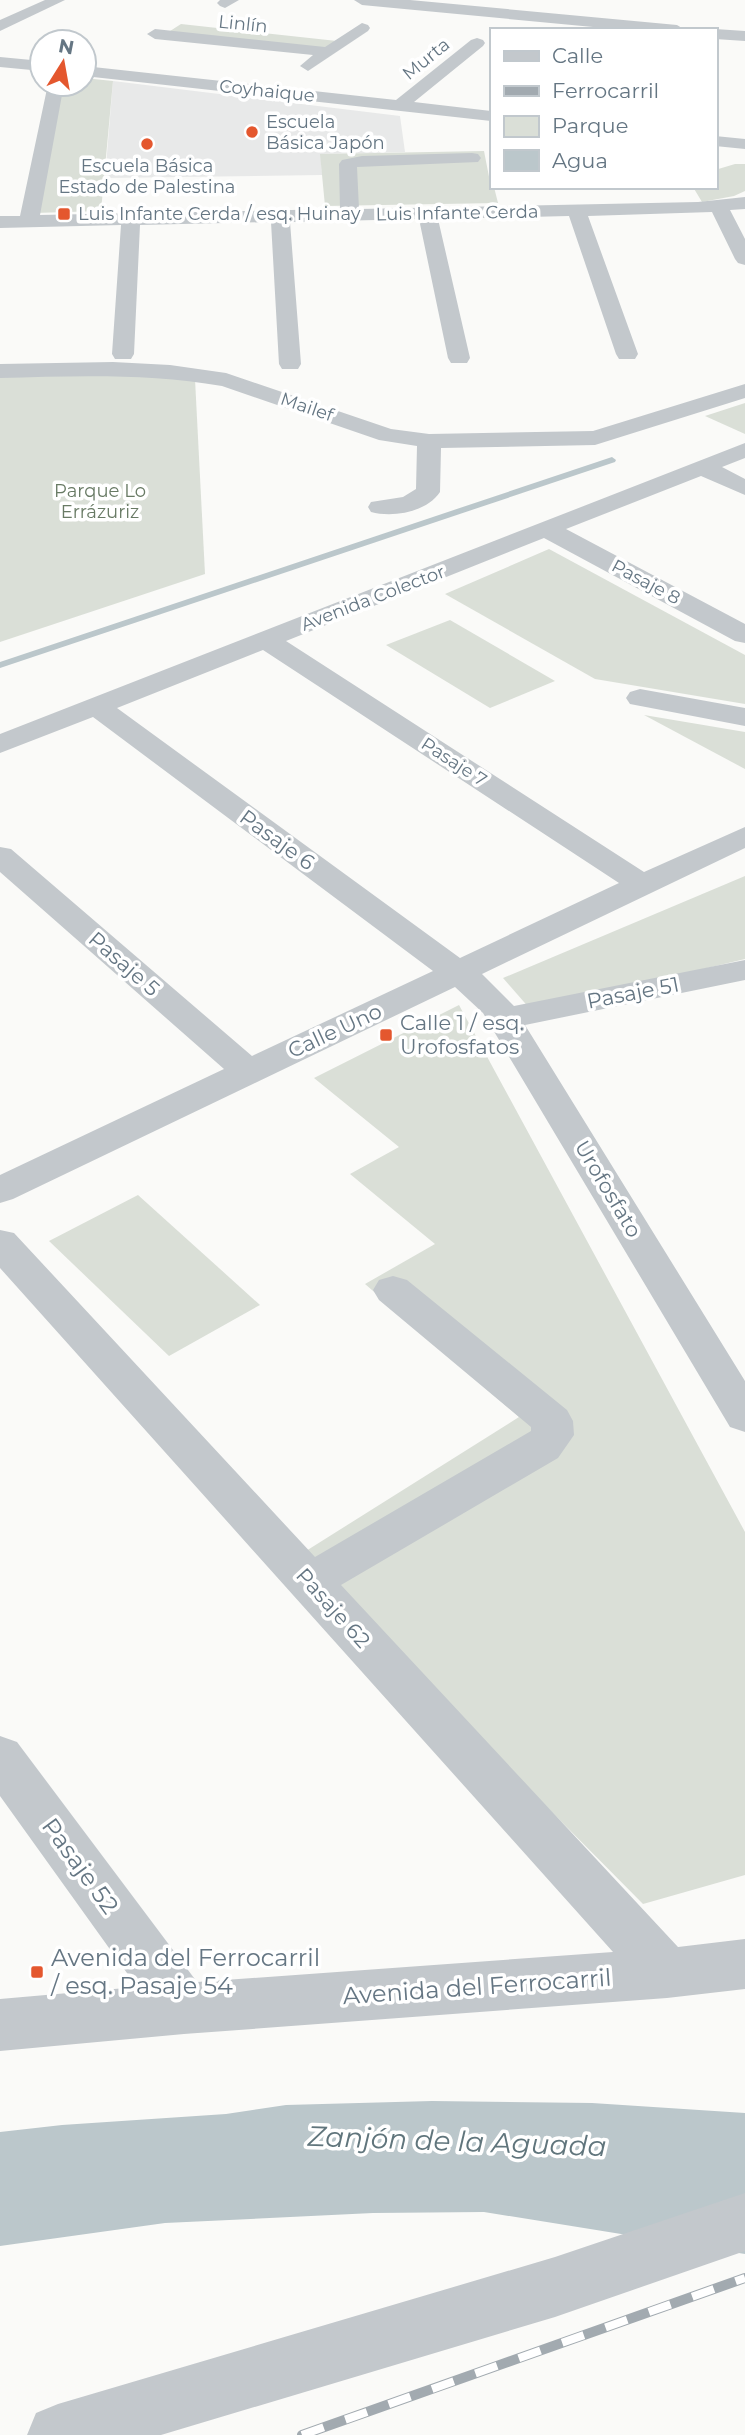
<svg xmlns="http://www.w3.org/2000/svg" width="745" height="2435" font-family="Montserrat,sans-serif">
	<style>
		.built { fill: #e8e9e9 }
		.green { fill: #dadfd7 }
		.water { fill: #bbc7cb }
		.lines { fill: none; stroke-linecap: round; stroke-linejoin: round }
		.stream { fill: #bbc7cb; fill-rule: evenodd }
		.minor { fill: #c3c8cc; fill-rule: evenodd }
		.rail-casing { stroke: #a2aab0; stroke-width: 10 }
		.rail { stroke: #fff; stroke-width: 8; stroke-dasharray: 23; stroke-linecap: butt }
		.poi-dot { fill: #e4572e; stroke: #fff; stroke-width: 2.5 }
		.labels { text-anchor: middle; stroke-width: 7; stroke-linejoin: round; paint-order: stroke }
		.far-street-label { font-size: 18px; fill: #657683; stroke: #fff }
		.far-poi-label { font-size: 18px; fill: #657683; stroke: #fff; text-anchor: start }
		.far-park-label { font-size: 18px; fill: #687a64; stroke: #fff }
		.street-label { font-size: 21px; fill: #657683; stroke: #fff }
		.poi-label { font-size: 21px; fill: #657683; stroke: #fff; text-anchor: start }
		.near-street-label { font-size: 24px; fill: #657683; stroke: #fff }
		.near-poi-label { font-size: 24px; fill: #657683; stroke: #fff; text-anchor: start }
		.near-water-label { font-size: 28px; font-style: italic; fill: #60757c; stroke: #fff }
	</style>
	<rect width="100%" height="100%" fill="#fafaf8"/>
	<path class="built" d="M113,81L400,116L405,152L321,154L322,175L105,178Z"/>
	<g class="green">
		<path d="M181,24L337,41L324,50L167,33Z"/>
		<path d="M84,78L113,81L101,211L34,213L58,84H84Z"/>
		<path d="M484,151L491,187H494L498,203L325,206L320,154Z"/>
		<path d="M735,164H745V191L734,196L702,202L693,187H715V170Z"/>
		<path d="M127,373L195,379L205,574L0,642V375Z"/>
		<path d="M745,403V434L705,416Z"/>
		<path d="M549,549L745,655V704L595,679L445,594Z"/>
		<path d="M450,620L555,681L490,708L386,645Z"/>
		<path d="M644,715L745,732V769Z"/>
		<path d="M745,876V959L531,1010L503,978Z"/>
		<path d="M459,1005L745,1532V1875L643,1904L298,1556L519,1417L365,1284L435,1244L350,1174L399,1147L314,1078Z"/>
		<path d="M138,1195L260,1305L169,1356L49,1241Z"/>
	</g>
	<path class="water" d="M432,2101L592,2103L745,2113V2254L484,2212L373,2213L165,2223L0,2246V2132L62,2125L226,2114L286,2105Z"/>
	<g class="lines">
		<path class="stream" d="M612,457L616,460L615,462L0,668V662Z"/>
		<g class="minor">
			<path d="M45,0H65L0,31V20Z"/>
			<path d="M220,0H239L225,8L220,6L217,3Z"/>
			<path d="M354,0H410L677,25L685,30H625L362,5Z"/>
			<path d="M362,23L368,25L370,28L368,31L308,71L300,66L313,55L155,39L147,34L155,29L325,47Z"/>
			<path d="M715,29L745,31V41L715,39Z"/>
			<path d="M477,38L483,40L485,43L483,46L414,102L491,111V121L84,76V66L396,100L471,40Z"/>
			<path d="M0,57L42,61V71L0,67Z"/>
			<path d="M48,84H64L40,215L340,209L339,164L342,160L362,156L472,153L478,154L481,158L478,162L357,167L359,209L698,202L745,197V209L730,210L745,239V265L738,263L735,259L712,212L588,216L638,354L635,359H619L616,354L569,216L438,219L470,358L467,363H451L448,358L419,219L290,222L301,364L298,369H282L279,364L271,222L140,225L134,354L131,359H115L112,354L121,225L0,228V216H20Z"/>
			<path d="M715,136L745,139V149L715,146Z"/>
			<path d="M113,362L170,365L226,373L391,429L429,434L593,431L745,384V398L595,445L441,448L440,492C427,512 393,518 371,512L368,507L371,502L403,497L416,489L417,446L379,440L222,386C148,373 74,376 0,378V364Z"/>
			<path d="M745,443V458L722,467L745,479V495L701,476L566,529L745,624V643L735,641L544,538L286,641L644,872L745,827V848L482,974L514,1006L745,960V980L525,1025L745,1381V1432L730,1427L483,1013L455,987L13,1199L0,1203V1175L224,1069L0,872V847L11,849L252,1056L433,971L93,717L0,753V734ZM263,650L619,883L460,958L117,708Z"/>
			<path d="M640,689L745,708V726L630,704L626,698L630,692Z"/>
			<path d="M0,1230L14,1233L315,1557L531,1431V1427L379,1300L373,1290L379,1280L393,1276L407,1280L567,1410L573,1421L574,1435L558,1458L341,1585L678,1947L745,1939V1989L667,1998L184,2034L0,2051V1999L137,1987L0,1796V1736L17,1742L197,1982L613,1952L0,1268Z"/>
			<path d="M745,2193V2251L555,2317L161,2435H27L36,2413L58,2404L555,2257Z"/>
		</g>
		<defs>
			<path id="rail" d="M302,2435L745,2278"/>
		</defs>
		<use href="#rail" class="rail-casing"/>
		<use href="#rail" class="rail"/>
	</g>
	<g class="poi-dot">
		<circle cx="252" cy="132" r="7"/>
		<circle cx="147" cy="144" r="7"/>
		<rect x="57" y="207" width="14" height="14" rx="3.5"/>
		<rect x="379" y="1028" width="14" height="14" rx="3.5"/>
		<rect x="30" y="1965" width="14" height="14" rx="3.5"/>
	</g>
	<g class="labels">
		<g class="far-street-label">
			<text transform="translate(243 24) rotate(6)" y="6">Linlín</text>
			<text transform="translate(426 59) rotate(-39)" y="6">Murta</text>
			<text transform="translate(267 91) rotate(6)" y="6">Coyhaique</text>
			<text transform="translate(457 213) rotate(-1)" y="6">Luis Infante Cerda</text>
			<text transform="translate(307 407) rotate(19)" y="6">Mailef</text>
			<text transform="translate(646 582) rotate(28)" y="6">Pasaje 8</text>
			<text transform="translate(373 598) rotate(-21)" y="6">Avenida Colector</text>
			<text transform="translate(454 762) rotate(33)" y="6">Pasaje 7</text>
		</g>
		<g class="far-poi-label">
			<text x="266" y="128">Escuela<tspan x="266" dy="21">Básica Japón</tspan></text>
			<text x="147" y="172" text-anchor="middle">Escuela Básica<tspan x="147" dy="21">Estado de Palestina</tspan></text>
			<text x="78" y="220">Luis Infante Cerda / esq. Huinay</text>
		</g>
		<g class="far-park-label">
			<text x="100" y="497">Parque Lo<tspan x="100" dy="21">Errázuriz</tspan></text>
		</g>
		<g class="street-label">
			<text transform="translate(277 840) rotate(36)" y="7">Pasaje 6</text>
			<text transform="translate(124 964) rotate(41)" y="7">Pasaje 5</text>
			<text transform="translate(633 993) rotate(-11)" y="7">Pasaje 51</text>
			<text transform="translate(335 1031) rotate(-25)" y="7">Calle Uno</text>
			<text transform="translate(608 1189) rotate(59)" y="7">Urofosfato</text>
			<text transform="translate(333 1608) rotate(48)" y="7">Pasaje 62</text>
		</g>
		<g class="poi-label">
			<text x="400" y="1030">Calle 1 / esq.<tspan x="400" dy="24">Urofosfatos</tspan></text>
		</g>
		<g class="near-street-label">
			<text transform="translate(80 1866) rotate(54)" y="8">Pasaje 52</text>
			<text transform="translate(477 1987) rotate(-4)" y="8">Avenida del Ferrocarril</text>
		</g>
		<g class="near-poi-label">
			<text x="51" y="1966">Avenida del Ferrocarril<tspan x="51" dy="28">/ esq. Pasaje 54</tspan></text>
		</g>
		<g class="near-water-label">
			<text transform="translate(457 2141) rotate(2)" y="10">Zanjón de la Aguada</text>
		</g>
	</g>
	<rect x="490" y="28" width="228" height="161" fill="#ffffff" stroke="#c1c8cd" stroke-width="2"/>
	<rect x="504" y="51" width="35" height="10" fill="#c3c8cc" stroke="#c1c8cd" stroke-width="2"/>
	<text x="552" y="63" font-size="21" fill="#657683">Calle</text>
	<rect x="504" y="86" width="35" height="10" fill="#a2aab0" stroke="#c1c8cd" stroke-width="2"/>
	<text x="552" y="98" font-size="21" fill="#657683">Ferrocarril</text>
	<rect x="504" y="116" width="35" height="21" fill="#dadfd7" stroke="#c1c8cd" stroke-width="2"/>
	<text x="552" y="133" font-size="21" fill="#657683">Parque</text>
	<rect x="504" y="150" width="35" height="21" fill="#bbc7cb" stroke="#c1c8cd" stroke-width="2"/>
	<text x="552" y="168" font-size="21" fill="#657683">Agua</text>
	<g transform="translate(63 63) rotate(11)"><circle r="33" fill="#ffffff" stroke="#c1c8cd" stroke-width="2"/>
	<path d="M0-5L12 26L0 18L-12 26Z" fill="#e4572e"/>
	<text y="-10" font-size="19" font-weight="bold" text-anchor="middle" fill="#657683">N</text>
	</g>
</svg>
